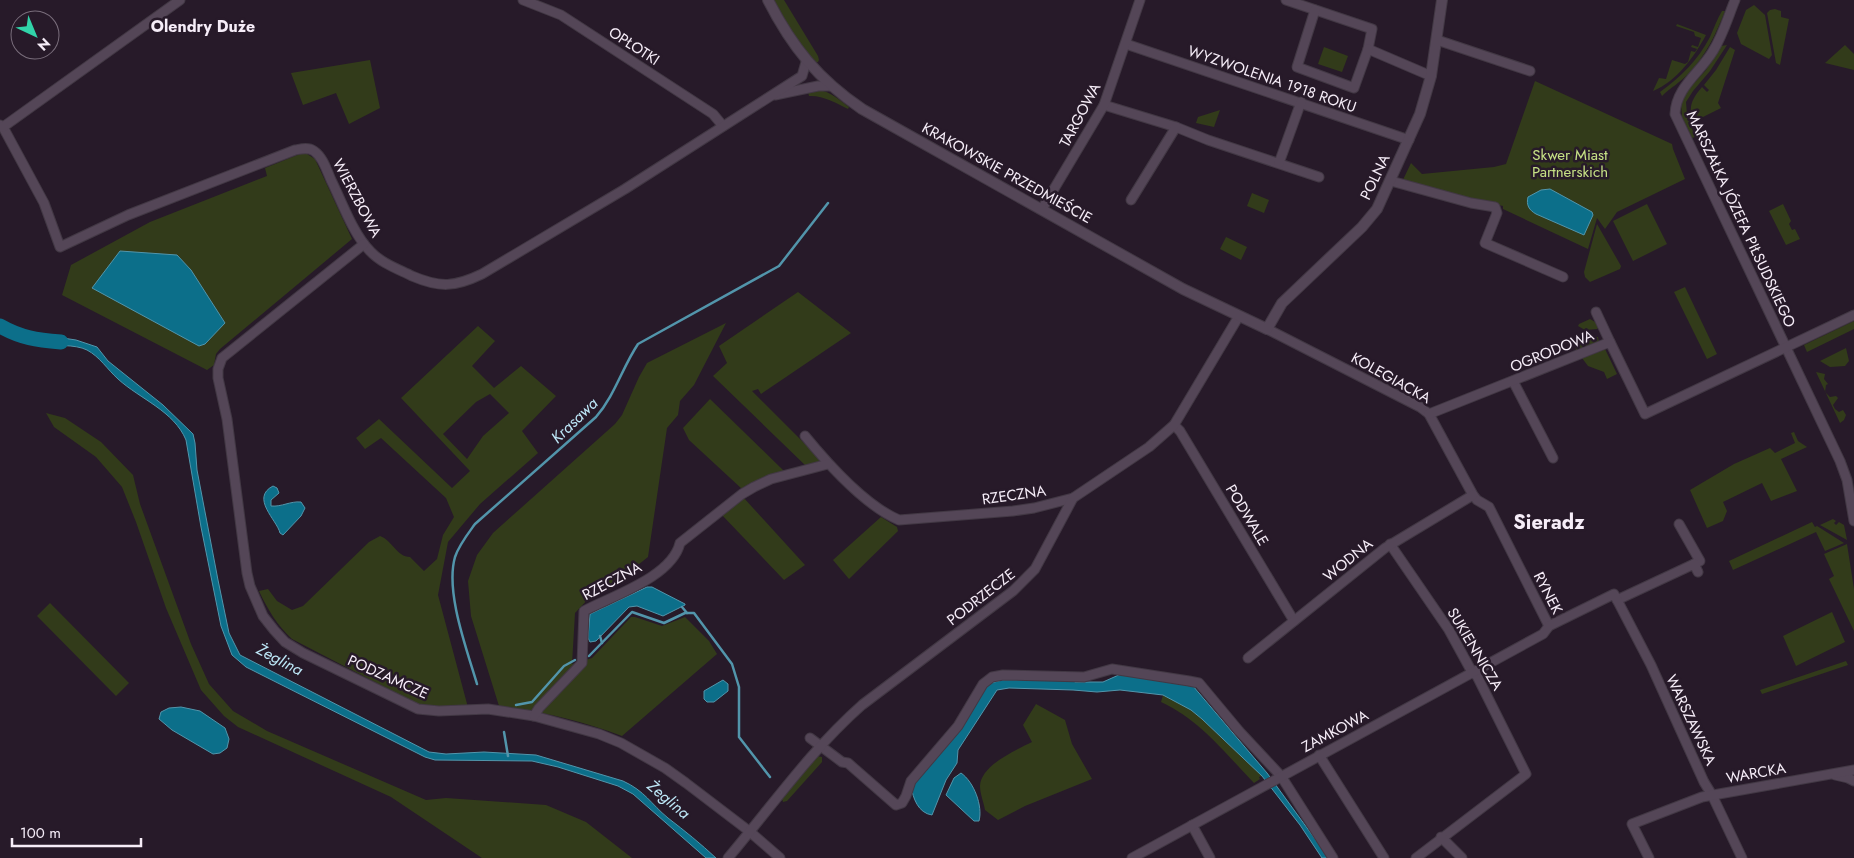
<svg xmlns="http://www.w3.org/2000/svg" width="1854" height="858" font-family="Jost,sans-serif">
	<style>
		.green { fill: #323b1a; fill-rule: evenodd }
		.water { fill: #0c6f8a; stroke: #5295ab }
		.lines { fill: none; stroke-linecap: round; stroke-linejoin: round }
		.stream { stroke: #5295ab; stroke-width: 2.5 }
		.river { stroke: #0c6f8a; stroke-width: 15 }
		.minor-casing { stroke: #423844; stroke-width: 11 }
		.tertiary-casing { stroke: #423844; stroke-width: 12 }
		.minor { stroke: #544657; stroke-width: 9 }
		.tertiary { stroke: #544657; stroke-width: 10 }
		.labels { text-anchor: middle; stroke-width: 5; stroke-linejoin: round; paint-order: stroke }
		.street-label { font-size: 15px; fill: #f6edf8; stroke: #271a29 }
		.park-label { font-size: 15px; fill: #c6e185; stroke: #271a29 }
		.neighbourhood-label { font-size: 16px; font-weight: bold; fill: #f6edf8; stroke: #271a29 }
		.water-label { font-size: 16px; font-style: italic; fill: #bee8f8; stroke: #271a29 }
		.district-label { font-size: 20px; font-weight: bold; fill: #f6edf8; stroke: #271a29 }
	</style>
	<rect width="100%" height="100%" fill="#271a29"/>
	<g class="green">
		<path d="M774,0H784L818,56L819,60L818,62L815,63L795,37Z"/>
		<path d="M1754,5L1765,15L1772,55L1769,59L1741,44L1737,33L1746,10Z"/>
		<path d="M1775,9L1781,11V17L1789,19L1780,65L1776,63L1767,13L1770,10Z"/>
		<path d="M1722,11H1725C1716,34 1706,55 1689,73C1681,82 1670,88 1662,96L1660,92C1681,77 1698,60 1710,37C1714,28 1717,19 1722,11Z"/>
		<path d="M1677,24L1706,35C1694,57 1677,81 1653,91L1659,78L1666,79L1672,60L1685,64L1688,62L1691,51L1695,52L1697,49L1691,47L1692,45L1698,47L1701,38L1695,36L1694,32L1676,26Z"/>
		<path d="M1727,45L1710,71L1693,91L1686,102L1687,115L1695,137L1692,138L1682,117L1681,103L1689,89L1706,70L1721,46Z"/>
		<path d="M1845,45L1854,54V70L1825,63Z"/>
		<path d="M1324,47L1348,56L1342,72L1318,64Z"/>
		<path d="M1730,47L1735,50L1718,103L1721,108L1693,122C1688,106 1692,99 1702,87L1707,92L1709,90L1704,85L1716,70Z"/>
		<path d="M370,60L380,108L349,124L336,93L303,105L291,73Z"/>
		<path d="M1535,81L1672,144L1673,149L1685,179L1617,212L1605,229L1597,218L1588,249L1503,209V206L1401,184L1411,163L1422,174L1494,167L1506,164Z"/>
		<path d="M818,90C830,91 839,100 849,107L848,109C837,103 822,95 809,96L808,92Z"/>
		<path d="M1220,110L1214,127L1196,123L1198,117Z"/>
		<path d="M300,154H307L315,159L352,239L220,349L216,354L214,365L207,370L62,295L71,265L150,222L267,176L265,168ZM177,255L191,270L225,323L200,346L159,324Z"/>
		<path d="M1252,193L1269,200L1264,213L1247,206Z"/>
		<path d="M1647,204L1667,244L1633,261L1613,221Z"/>
		<path d="M1783,204L1791,221L1789,224L1792,230L1795,229L1800,239L1786,245L1769,211Z"/>
		<path d="M1597,224L1621,266L1620,269L1590,282L1585,277L1584,272Z"/>
		<path d="M1226,237L1247,247L1241,260L1220,249Z"/>
		<path d="M1685,287L1717,354L1707,359L1674,292Z"/>
		<path d="M798,292L851,333L761,394L758,389L752,391L823,462L806,466L713,376L727,363L719,346Z"/>
		<path d="M1590,319L1595,322L1599,327L1597,329L1585,330L1578,326L1579,324Z"/>
		<path d="M1854,321V329L1807,352L1804,345Z"/>
		<path d="M726,323L694,385L680,401L678,415L667,428L648,557L624,576L610,590L590,597L575,613L572,664L592,658L631,617H635L662,626L685,617L709,641L717,654L622,736C583,721 541,711 499,706L471,616L468,581L477,555L493,533L615,424L622,415L639,377L647,363Z"/>
		<path d="M478,326L495,341L472,366L494,388L521,366L556,396L522,431L538,453L480,504L448,542L438,595L470,715L421,706L292,639C277,625 268,610 259,591L268,589L277,601L292,610L303,606L369,542L380,536C392,540 397,557 410,557L424,571L437,559L443,535L454,517L446,498L381,438L365,449L356,438L379,419L452,488L470,471L401,398ZM490,394L509,413L483,436L467,459L443,434L476,402Z"/>
		<path d="M1576,334L1586,336L1598,337L1599,342L1576,351L1574,337Z"/>
		<path d="M1846,348L1849,361L1845,366L1830,367L1820,361Z"/>
		<path d="M1605,349L1617,374L1607,379L1604,372L1588,366L1582,358Z"/>
		<path d="M1816,372L1825,374L1824,379L1828,384L1826,385L1825,392L1830,397L1836,396L1838,398L1833,405L1835,409L1839,412L1843,410L1846,415L1844,420L1840,423Z"/>
		<path d="M710,399L785,472L742,489L689,440L683,428Z"/>
		<path d="M46,413L65,418L101,442L133,475L140,504L191,644L209,684L233,711L267,731L426,800L446,798L546,805L586,822L632,858H482L391,797L238,727L224,716L201,690L166,608L136,522L122,487L96,457L54,427Z"/>
		<path d="M1794,432L1798,441L1807,447L1781,459L1797,491L1771,501L1762,483L1723,502L1727,511L1723,521L1707,528L1690,490L1734,464L1770,448L1775,453L1795,443L1791,433Z"/>
		<path d="M743,497L805,565L784,580L720,513Z"/>
		<path d="M881,517L897,527L898,531L849,579L833,560Z"/>
		<path d="M1833,519L1836,521L1834,523L1836,525L1839,522L1844,525L1847,540L1820,525Z"/>
		<path d="M1812,522L1815,527L1817,526L1844,543L1825,551L1816,532L1733,570L1729,561Z"/>
		<path d="M1847,544L1854,589V631L1829,579L1834,576L1824,554Z"/>
		<path d="M50,603L129,683L116,696L37,616Z"/>
		<path d="M1832,612L1845,642L1796,666L1783,636Z"/>
		<path d="M1846,661L1848,665L1762,694L1760,690Z"/>
		<path d="M1163,695L1191,710L1202,719L1262,776L1259,777L1260,779L1254,783C1225,753 1200,720 1161,702Z"/>
		<path d="M1036,704L1065,720L1072,744L1092,779L1025,806L998,820L985,810C984,803 980,794 980,786C981,765 1016,750 1032,742L1023,725Z"/>
		<path d="M817,756L822,757V762L787,801L783,802L782,799Z"/>
	</g>
	<g class="water">
		<path d="M1550,189L1592,212L1593,215L1584,235L1536,214C1529,210 1526,205 1528,197L1541,190Z"/>
		<path d="M120,251L177,255L191,270L225,323L205,344L199,346L92,288Z"/>
		<path d="M43,335L76,340L97,347L108,361L163,405L193,434L195,443L197,470L218,580L229,633L240,655L429,752L446,754L484,752L536,755L623,781C645,791 651,804 668,818C685,831 701,844 716,858H706L633,794L618,786L558,767L532,761L435,760L425,757L246,667L232,655L221,626L201,527L186,440C174,411 140,399 118,379C107,369 100,357 87,350C75,344 55,346 41,345Z"/>
		<path d="M273,486L277,488L279,493L271,500V506C282,507 290,501 301,502L305,508L301,516L283,535L280,533C277,520 250,498 273,486Z"/>
		<path d="M647,587H652L685,604V605L663,616L637,606L629,607L596,641L590,642L588,638L590,614Z"/>
		<path d="M1121,674L1193,686L1267,773L1329,858H1322L1300,825L1262,776L1202,719L1191,710L1163,695L1120,690L1097,692L1073,690L1009,688L997,690L958,750L957,763L946,780L932,815C918,813 913,798 911,786L954,737L983,690L991,683L1002,680L1071,679L1075,682H1103Z"/>
		<path d="M723,680L728,684V691L714,702H707L704,699V691Z"/>
		<path d="M181,707L200,711L225,728L229,739L227,748L220,753L213,754L172,730L159,719L161,712L169,708Z"/>
		<path d="M961,773C974,782 983,806 979,821H974L946,795L954,778Z"/>
	</g>
	<g class="lines">
		<g class="stream">
			<path d="M682,607L687,613"/>
			<path d="M600,636L602,643"/>
			<path d="M589,656L632,612L664,623L685,613H694L732,664L739,687V737L770,777"/>
			<path d="M477,684C467,650 445,592 455,557C459,545 467,535 475,524L596,417C615,395 622,368 638,344L779,266L828,203"/>
			<path d="M516,705L532,702L564,666L575,660"/>
			<path d="M504,732L508,756"/>
		</g>
		<path class="river" d="M0,326C21,338 37,340 61,342"/>
		<defs>
			<g id="minor">
				<path d="M523,0L561,15L713,114L723,126"/>
				<path d="M1286,0L1372,29L1368,49L1431,76"/>
				<path d="M1735,0C1728,17 1723,35 1713,51C1700,73 1676,87 1675,114L1840,461L1847,480L1854,521"/>
				<path d="M1315,10L1297,67L1354,88L1368,49"/>
				<path d="M1437,40L1530,71"/>
				<path d="M1126,44L1409,140"/>
				<path d="M775,95L818,86H830"/>
				<path d="M1104,105L1176,127L1208,140L1319,177"/>
				<path d="M0,125L3,127L44,203L60,247L128,215L295,150C301,149 308,147 314,151C323,157 327,171 331,180C342,202 353,234 370,251C381,263 398,269 412,276C440,288 455,287 482,274L625,189L802,76L806,62"/>
				<path d="M3,127L180,0"/>
				<path d="M1279,163L1301,102"/>
				<path d="M1391,181L1471,203L1495,207L1497,213L1485,243L1563,277"/>
				<path d="M1131,200L1176,127"/>
				<path d="M1042,209L1104,105L1140,0"/>
				<path d="M364,244L222,358L218,369V378L227,419L247,573L250,586L263,616L274,630L285,642L303,653L418,709L439,711L488,709L534,716L599,734L621,743L665,768L686,783L749,831L780,858"/>
				<path d="M1596,312L1610,342"/>
				<path d="M1267,329L1420,407L1429,414L1473,495L1477,500L1489,507L1549,626"/>
				<path d="M1513,381L1553,458"/>
				<path d="M1429,414L1610,342L1645,414L1854,315"/>
				<path d="M1174,425L1180,431L1294,621"/>
				<path d="M805,436C828,464 866,506 899,520L1013,511L1034,508L1073,498"/>
				<path d="M1679,524L1700,561L1694,564"/>
				<path d="M1390,544L1449,630L1472,672L1477,676L1526,774L1416,858"/>
				<path d="M1617,600L1694,564L1698,572"/>
				<path d="M1248,658L1385,548L1473,495"/>
				<path d="M534,716L539,708L582,663L584,611C612,596 672,577 680,543L742,494L754,487L771,479L828,464"/>
				<path d="M810,738L842,762L848,763L896,805L902,803L906,796L911,781L958,726L983,684L992,677L1003,675L1084,677L1112,669L1189,681L1199,683L1239,731L1281,776L1333,858"/>
				<path d="M1319,755L1384,858"/>
				<path d="M1835,775L1848,778L1854,781"/>
				<path d="M1192,825L1210,858"/>
				<path d="M1441,837L1462,858"/>
				<path d="M728,858C772,806 811,750 862,705L1013,591L1035,569L1073,498L1149,447L1174,425L1239,316"/>
				<path d="M1132,858L1543,634L1549,626L1614,594L1651,665L1704,782L1712,795L1742,858"/>
				<path d="M1649,858L1632,824L1702,797L1854,770"/>
			</g>
			<path id="tertiary" d="M768,0C792,47 818,79 862,109L1183,289L1267,329L1282,303L1362,227L1377,209L1420,114L1431,76L1442,0"/>
		</defs>
		<use href="#minor" class="minor-casing"/>
		<use href="#tertiary" class="tertiary-casing"/>
		<use href="#minor" class="minor"/>
		<use href="#tertiary" class="tertiary"/>
	</g>
	<g class="labels">
		<g class="street-label">
			<text transform="translate(634 46) rotate(33)" y="5">OPŁOTKI</text>
			<text transform="translate(1272 79) rotate(19)" y="5">WYZWOLENIA 1918 ROKU</text>
			<text transform="translate(1080 115) rotate(-62)" y="5">TARGOWA</text>
			<text transform="translate(1007 173) rotate(29)" y="5">KRAKOWSKIE PRZEDMIEŚCIE</text>
			<text transform="translate(1375 177) rotate(-64)" y="5">POLNA</text>
			<text transform="translate(357 198) rotate(62)" y="5">WIERZBOWA</text>
			<text transform="translate(1741 219) rotate(65)" y="5">MARSZAŁKA JÓZEFA PIŁSUDSKIEGO</text>
			<text transform="translate(1552 351) rotate(-22)" y="5">OGRODOWA</text>
			<text transform="translate(1391 378) rotate(29)" y="5">KOLEGIACKA</text>
			<text transform="translate(1014 495) rotate(-8)" y="5">RZECZNA</text>
			<text transform="translate(1247 515) rotate(59)" y="5">PODWALE</text>
			<text transform="translate(1348 560) rotate(-39)" y="5">WODNA</text>
			<text transform="translate(612 581) rotate(-28)" y="5">RZECZNA</text>
			<text transform="translate(1548 593) rotate(63)" y="5">RYNEK</text>
			<text transform="translate(981 597) rotate(-38)" y="5">PODRZECZE</text>
			<text transform="translate(1475 649) rotate(59)" y="5">SUKIENNICZA</text>
			<text transform="translate(388 677) rotate(24)" y="5">PODZAMCZE</text>
			<text transform="translate(1691 720) rotate(65)" y="5">WARSZAWSKA</text>
			<text transform="translate(1335 731) rotate(-28)" y="5">ZAMKOWA</text>
			<text transform="translate(1756 773) rotate(-10)" y="5">WARCKA</text>
		</g>
		<g class="park-label">
			<text x="1570" y="160">Skwer Miast<tspan x="1570" dy="17">Partnerskich</tspan></text>
		</g>
		<g class="neighbourhood-label">
			<text x="203" y="32">Olendry Duże</text>
		</g>
		<g class="water-label">
			<text transform="translate(574 420) rotate(-44)" y="6">Krasawa</text>
			<text transform="translate(280 659) rotate(28)" y="6">Żeglina</text>
			<text transform="translate(669 799) rotate(40)" y="6">Żeglina</text>
		</g>
		<g class="district-label">
			<text x="1549" y="529">Sieradz</text>
		</g>
	</g>
	<g transform="translate(35 35) rotate(136)"><circle r="24" fill="#271a29" stroke="#7a6e7c"/>
	<path d="M0-4L9 19L0 12L-9 19Z" fill="#31d4a9"/>
	<text y="-8" font-size="14" font-weight="bold" text-anchor="middle" fill="#f6edf8">N</text>
	</g>
	<path d="M12 838v8h129v-8" fill="none" stroke="#f6edf8" stroke-width="2.5"/>
	<text x="20" y="838" font-size="15" fill="#f6edf8" stroke="#271a29" stroke-width="4" paint-order="stroke">100 m</text>
</svg>
